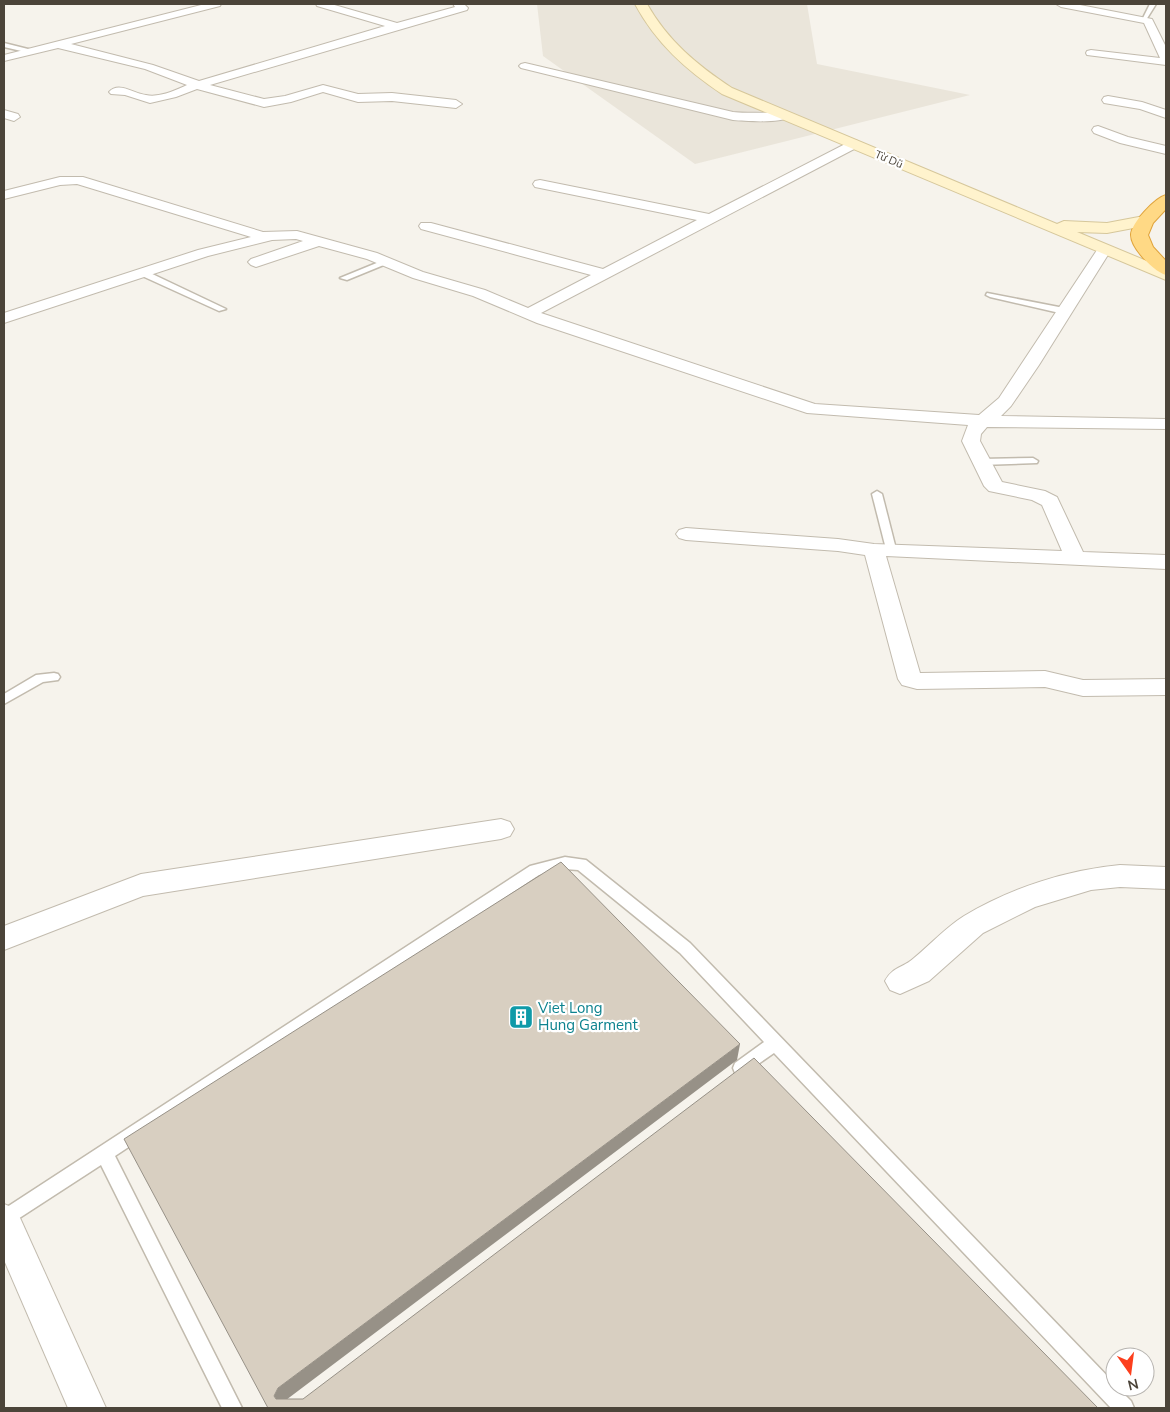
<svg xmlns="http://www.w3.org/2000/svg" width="1170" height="1412" font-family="'Nunito Sans',sans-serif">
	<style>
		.residential { fill: #eae5da }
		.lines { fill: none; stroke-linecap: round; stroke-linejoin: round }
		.service-casing { stroke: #c2bbae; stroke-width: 3 }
		.minor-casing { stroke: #c2bbae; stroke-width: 2 }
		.secondary-casing { stroke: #d6c79b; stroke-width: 2 }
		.trunk-casing { stroke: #e0a43c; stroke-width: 2 }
		.service { fill: #fff; fill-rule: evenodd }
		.minor { fill: #fff; fill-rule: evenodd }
		.secondary { fill: #fff3cd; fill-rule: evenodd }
		.trunk { fill: #ffd985; fill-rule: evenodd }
		.shaded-wall { fill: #979187 }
		.building { fill: #d8cfc1; stroke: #979187 }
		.labels { text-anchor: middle; stroke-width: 4.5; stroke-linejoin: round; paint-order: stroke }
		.far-street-label { font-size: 11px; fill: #4b4439; stroke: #fff }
		.near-culture-label { font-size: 15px; fill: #0d838f; stroke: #fff; text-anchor: start }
	</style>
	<rect width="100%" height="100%" fill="#f6f3ec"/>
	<path class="residential" d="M537,4H807L817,64L970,95L695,164L543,56Z"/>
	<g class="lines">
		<defs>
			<g id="service">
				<path d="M1150,4H1156L1146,20H1142Z"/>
				<path d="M4,43L32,50L33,51L30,53L4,47Z"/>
				<path d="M384,260L391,262L347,280L340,278Z"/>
				<path d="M140,271H146L226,309L219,311L140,275Z"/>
				<path d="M987,293L1064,308L1068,311L1064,314L990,297L986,295Z"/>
				<path d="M1033,458L1038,461L1037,463L981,465L976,462L981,459Z"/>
				<path d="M877,491L882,494L896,549L895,551L891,552L886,549L872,494Z"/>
				<path d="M54,673L58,674L60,677L58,680L43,682L4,704V694L36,675Z"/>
				<path d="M565,857L586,860L690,943L1115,1384V1387H1117L1131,1401L1134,1408H1111L774,1053L741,1076L735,1073L733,1068L735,1063L764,1042L680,953L578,870L565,869L539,875L115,1156L242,1408H222L101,1165L4,1228V1209L530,866Z"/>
			</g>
			<g id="minor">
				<path d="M205,4H221L220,6L71,44L153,65L199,81L385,26L317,6L316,4H331L397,23L455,7L453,4H464L468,8L467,10L210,85L264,99L285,96L323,85L358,94L392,93L456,100L462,104L456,108L392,101L358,102L323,92L291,102L264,107L197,89L176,97L150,103L125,95L111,94L109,92C119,81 134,94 146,95C159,98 176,90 187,85L145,69L58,48L4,61V55Z"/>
				<path d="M1056,4H1075L1152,19L1166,47V65L1087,55L1086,53L1087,51L1091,50L1160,58L1144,23L1061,7Z"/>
				<path d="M525,63L733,112C745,114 785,111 790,116C782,124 745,121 733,120L521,68L519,66L521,64Z"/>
				<path d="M1108,96L1142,102L1166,110V118L1140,109L1104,103L1102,100L1104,97Z"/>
				<path d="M4,110L18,114L20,117L14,121L4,118Z"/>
				<path d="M1098,126L1128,137L1166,146V154L1120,143L1094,133L1092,130L1094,127Z"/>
				<path d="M853,140L858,141L859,144L858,147L541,313L815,404L979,415L999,398L1099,247H1109L1111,250L1039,365L1011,406L1001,416L1166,419V429L987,427L981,434L980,441L1002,482L1045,491L1057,497L1083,552L1166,555V569L886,556L920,673L1045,671L1083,680L1166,679V695L1083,696L1045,687L917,689L902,685L898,679L865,555L838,551L686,540L679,538L676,534L679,530L686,528L838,539L874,544L1062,551L1042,505L1032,500L989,491L984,486L962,441L968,425L807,413L537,323L473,296L413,278L367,259L319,246L256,267L251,265L248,262L251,259L303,241L296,239L272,240L208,256L4,323V313L198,250L251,237L77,184L60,185L4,199V191L60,177H83L263,232L297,231L377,253L423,272L485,290L528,308L591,275L421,229L419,226L421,223H431L603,269L697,220L540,188L535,187L533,184L535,181L540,180L709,214Z"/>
				<path d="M501,819L510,822L514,829L510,836L501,839L143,896L4,950V926L141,874Z"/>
				<path d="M1120,865L1166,867V889L1120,887L1091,890L1035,907L983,933L929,981L900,994L890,990L885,981C892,967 903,968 914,958C930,945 946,927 964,916C1011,888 1066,870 1120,865Z"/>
				<path d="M4,1204L16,1209L106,1408H68L4,1260Z"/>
			</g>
			<path id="secondary" d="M635,4H647C668,41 697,65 732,88L1057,224L1064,221L1107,223L1144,216L1150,218L1152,221L1150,224L1144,226L1107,233L1077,232L1166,269V280L722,94C686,70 656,43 635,4Z"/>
			<path id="trunk" d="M1166,195V209L1153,223L1148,235L1153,247L1166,261V275C1154,272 1131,248 1131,235C1131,223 1155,198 1166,195Z"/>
		</defs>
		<use href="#service" class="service-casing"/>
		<use href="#minor" class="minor-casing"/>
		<use href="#secondary" class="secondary-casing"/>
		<use href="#trunk" class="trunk-casing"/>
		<use href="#service" class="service"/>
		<use href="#minor" class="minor"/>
		<use href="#secondary" class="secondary"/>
		<use href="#trunk" class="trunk"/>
	</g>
	<path class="shaded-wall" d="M740,1044L737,1060L286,1400L282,1407L274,1396L278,1388Z"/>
	<path class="building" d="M561,862L740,1044L278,1388L274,1396L276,1399H303L754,1058L1098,1408H268L124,1139Z"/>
	<defs>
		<symbol id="building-square" viewBox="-11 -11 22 22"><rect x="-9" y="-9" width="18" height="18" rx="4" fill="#0f9aa8" stroke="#fff"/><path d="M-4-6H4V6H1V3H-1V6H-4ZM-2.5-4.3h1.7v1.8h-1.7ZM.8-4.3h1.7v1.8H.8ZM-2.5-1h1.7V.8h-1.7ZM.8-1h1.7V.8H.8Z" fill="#fff"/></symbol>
	</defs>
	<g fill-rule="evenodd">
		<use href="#building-square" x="507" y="1003" width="28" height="28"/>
	</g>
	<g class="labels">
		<g class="far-street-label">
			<text transform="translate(889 159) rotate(23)" y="4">Từ Dũ</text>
		</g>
		<g class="near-culture-label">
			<text x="538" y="1013">Viet Long<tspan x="538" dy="17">Hung Garment</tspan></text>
		</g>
	</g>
	<rect width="1170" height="1412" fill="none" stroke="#4b4439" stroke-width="10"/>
	<g transform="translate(1130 1372) rotate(166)"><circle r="24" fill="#ffffff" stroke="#b7b4b0"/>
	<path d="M0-4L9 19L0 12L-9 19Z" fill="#fc3f1d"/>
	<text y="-8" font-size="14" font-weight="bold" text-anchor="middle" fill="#4b4439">N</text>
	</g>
</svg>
